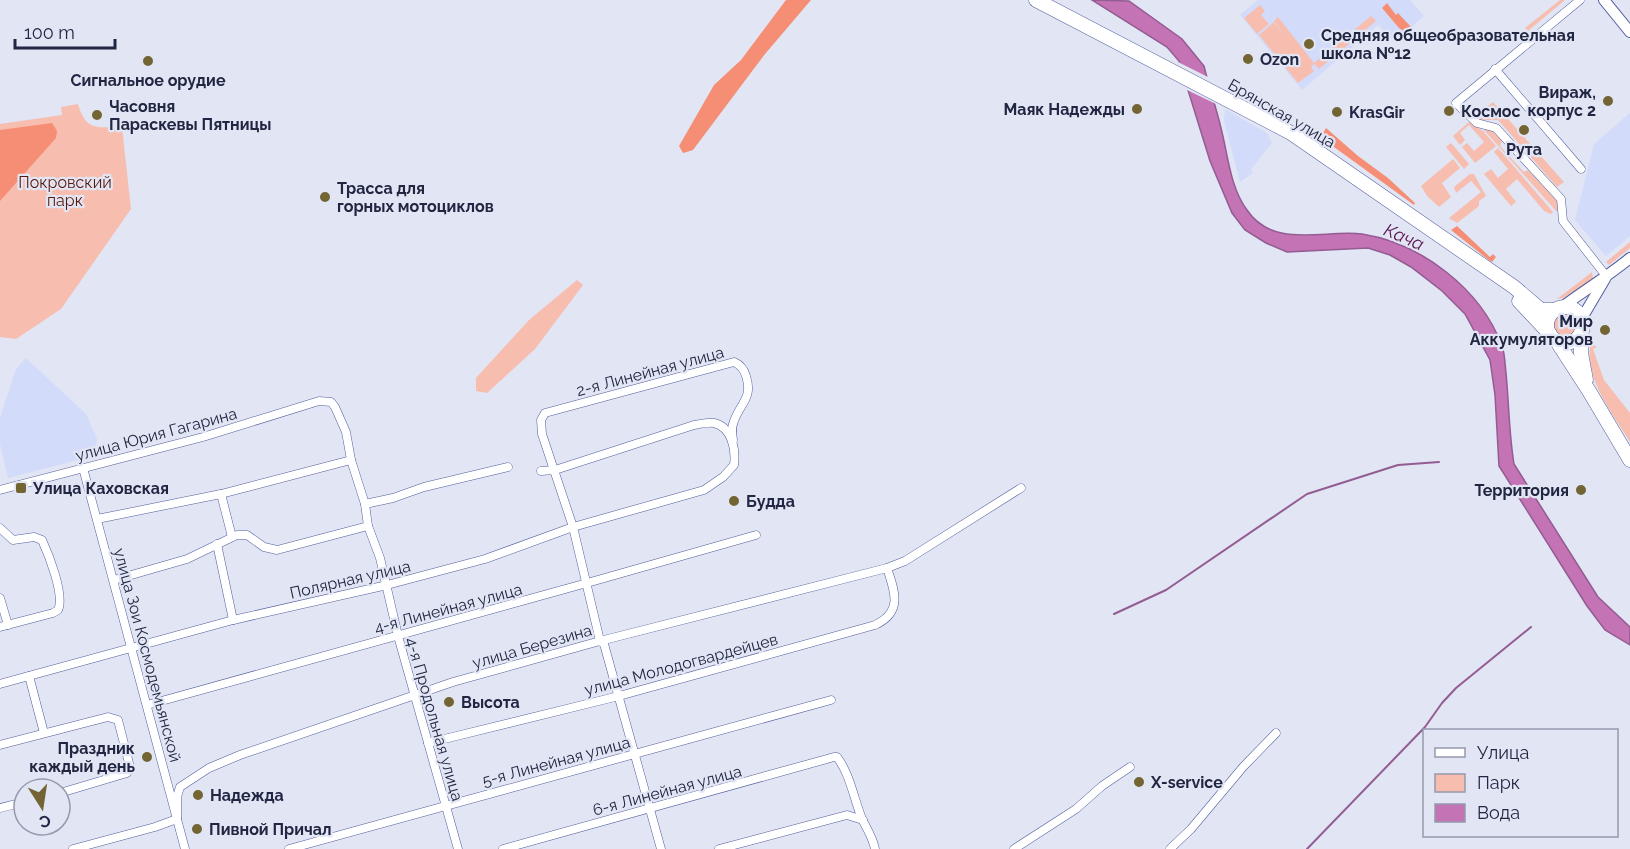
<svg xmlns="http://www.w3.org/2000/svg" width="1630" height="849" font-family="Raleway,sans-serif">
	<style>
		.built { fill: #d3dbfb }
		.green { fill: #f7beb0 }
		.forest { fill: #f58e75 }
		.water { fill: #c473b4; stroke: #935c92; stroke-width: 1.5 }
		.pier { fill: #e1e5f4 }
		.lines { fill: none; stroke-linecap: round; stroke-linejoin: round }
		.stream { stroke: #935c92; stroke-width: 2 }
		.minor-casing { stroke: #535e9e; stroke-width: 9 }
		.secondary-casing { stroke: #535e9e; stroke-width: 12 }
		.trunk-casing { stroke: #535e9e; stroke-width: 15 }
		.minor { stroke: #fff; stroke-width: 8 }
		.secondary { stroke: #fff; stroke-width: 10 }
		.trunk { stroke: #fff; stroke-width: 14 }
		.poi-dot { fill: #736533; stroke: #e1e5f4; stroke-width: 2 }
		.labels { text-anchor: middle; stroke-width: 4.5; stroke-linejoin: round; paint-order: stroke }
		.poi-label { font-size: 16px; font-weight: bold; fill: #212642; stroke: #e1e5f4; text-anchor: start }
		.street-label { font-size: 16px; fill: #212642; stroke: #e1e5f4 }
		.park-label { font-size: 16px; fill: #591a0b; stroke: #e1e5f4 }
		.water-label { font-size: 18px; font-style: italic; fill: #5b1151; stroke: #e1e5f4 }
	</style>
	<rect width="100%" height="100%" fill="#e1e5f4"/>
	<g class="built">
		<path d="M1258,0H1410L1424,16L1405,32L1399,33L1391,39L1378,25L1302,90L1240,15Z"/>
		<path d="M1225,109L1267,133L1272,143L1251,169L1253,173L1240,182L1224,121Z"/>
		<path d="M1630,113V236L1606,256L1575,220L1594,144Z"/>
		<path d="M26,358L86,414L97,439L94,456L8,478L0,444V418L16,369Z"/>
	</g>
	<g class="green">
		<path d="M1560,0H1565L1528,31L1525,28Z"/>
		<path d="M1260,5L1265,11L1261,15L1269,24L1257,34L1244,18Z"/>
		<path d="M1371,16L1376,21L1319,69L1314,64L1311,67L1314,71L1298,83L1259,35L1274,22L1285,36L1274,21L1278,17L1314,63Z"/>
		<path d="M1493,102L1564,182L1557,187L1498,120H1482L1477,115Z"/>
		<path d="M78,104C86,132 98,127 122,127L131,209L61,309L16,339L0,337V124L62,115L61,107Z"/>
		<path d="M1469,122L1483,131L1496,146L1475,163L1462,147L1467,143L1474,151L1484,142L1469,125L1460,133L1465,140L1460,145L1453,136Z"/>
		<path d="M1486,128L1493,132L1502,140L1500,146L1522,170L1524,172L1528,170L1558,202V211H1556L1484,130Z"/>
		<path d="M1451,143L1469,164L1464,169L1446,147Z"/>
		<path d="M1498,148L1553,212L1551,214L1544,211L1517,179L1506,189L1516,202L1511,206L1484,174L1491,169L1498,178L1508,169L1494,152Z"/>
		<path d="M1453,159L1460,168L1442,183L1451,197L1439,207L1427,196L1421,186Z"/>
		<path d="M1470,174H1474L1486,196L1479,201V206L1457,223L1449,218L1481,192L1471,181L1456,193L1454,187Z"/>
		<path d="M1630,242V248L1609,265L1606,262Z"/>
		<path d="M1592,272L1593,279L1563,298L1557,299Z"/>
		<path d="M577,280L583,285L535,349L487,393L476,391V378L529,320Z"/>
		<circle cx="1565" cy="325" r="13"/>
		<path d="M1593,345L1597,347L1593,349L1604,380L1630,413V442C1612,412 1586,382 1590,346Z"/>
	</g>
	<g class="forest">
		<path d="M786,0H811L765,54L693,150L683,153L679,146L714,85L741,60Z"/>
		<path d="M1387,3L1396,15L1398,13L1411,27L1405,32L1399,28L1382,8Z"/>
		<path d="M52,123L57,131L56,138L0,201V130Z"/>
		<path d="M1326,128L1358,156L1388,178L1415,203L1414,205L1316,134L1318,129L1323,133Z"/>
		<path d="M1457,226L1490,257L1493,254L1496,257L1492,262L1490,261L1451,230Z"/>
	</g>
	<path class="water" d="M1092,0L1129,1L1182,39L1204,66C1209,87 1216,107 1221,128C1228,155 1230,187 1247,210C1274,250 1325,229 1362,234C1421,243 1481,289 1502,346C1505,354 1505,365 1506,373C1509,404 1509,434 1514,464L1598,597L1630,627V645L1605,630L1587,606L1499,466L1495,395L1490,360L1465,314L1442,291L1411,267L1390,255L1368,248L1287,252L1266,243L1245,230L1232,213L1210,161L1179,61L1167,47Z"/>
	<path class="pier" d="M1174,60L1210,78L1218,105L1185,89Z"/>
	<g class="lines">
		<g class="stream">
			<path d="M1114,614L1166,590L1307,494L1398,465L1439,462"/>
			<path d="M1307,849L1425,727L1442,703L1456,688L1531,627"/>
		</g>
		<defs>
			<g id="minor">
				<path d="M1580,0L1456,103L1477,123L1496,128L1561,199L1563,221L1607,277"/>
				<path d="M1495,69L1581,169"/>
				<path d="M83,468L185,849"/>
				<path d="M0,490L203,437L319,401L331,402L335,407L346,432L351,460L365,504L368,526L380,558L398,636L458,849"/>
				<path d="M221,494L232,537"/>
				<path d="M365,504L393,498L424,487L508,467"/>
				<path d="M97,519L221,494L351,460"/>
				<path d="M0,528L13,540L34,537L42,540C49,555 65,596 58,610L53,613L0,627"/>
				<path d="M217,544L233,620"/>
				<path d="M114,580L187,559L237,535H247L264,547L277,550L368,526"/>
				<path d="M0,598L8,625"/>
				<path d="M29,676L44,733"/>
				<path d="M0,684L233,620L387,585L485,559L573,527L704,490L723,477L734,465C736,450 732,427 714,423C708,422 700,424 694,425L555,470L541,471"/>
				<path d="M147,705L587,583L756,535"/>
				<path d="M428,743L619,696L875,625C903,612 895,592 887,568"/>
				<path d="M0,745L108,717L118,720L130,767L127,773L60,793"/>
				<path d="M0,808L24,802"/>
				<path d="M73,849L155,827L177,819V797L180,787L209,768L240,755L453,682L600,641L887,568L905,561L1021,488"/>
				<path d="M289,849L831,700"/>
				<path d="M503,849L834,757H837C850,774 854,799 862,819C867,829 873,838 875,849"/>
				<path d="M661,849L604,644L600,641L573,527L542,434L541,420L545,413L734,362C741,365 744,369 746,376C753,398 741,402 734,421C731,428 732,433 733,440"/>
				<path d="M719,849L847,815L863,820"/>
				<path d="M1014,849L1076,809L1102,786L1130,767"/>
				<path d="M1170,849L1191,829L1243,767L1276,733"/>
			</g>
			<g id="secondary">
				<path d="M1604,0L1630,32"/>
				<path d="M1562,307C1585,290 1608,276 1630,258"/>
				<path d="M1582,318L1605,279"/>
			</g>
			<g id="trunk">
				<path d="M1036,0L1291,133L1514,287L1541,310H1555"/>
				<path d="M1519,301L1550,334"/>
				<circle cx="1565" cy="325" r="18"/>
				<path d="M1581,333V353L1586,380"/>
				<path d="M1556,340L1589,391L1630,460"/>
			</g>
		</defs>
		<use href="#minor" class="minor-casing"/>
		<use href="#secondary" class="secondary-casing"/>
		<use href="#trunk" class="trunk-casing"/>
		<use href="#minor" class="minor"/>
		<use href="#secondary" class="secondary"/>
		<use href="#trunk" class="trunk"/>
	</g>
	<g class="poi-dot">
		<circle cx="1309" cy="44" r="6"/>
		<circle cx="1248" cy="59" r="6"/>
		<circle cx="148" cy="61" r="6"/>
		<circle cx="1608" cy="101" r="6"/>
		<circle cx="1137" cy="109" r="6"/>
		<circle cx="1449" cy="111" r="6"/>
		<circle cx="1337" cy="112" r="6"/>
		<circle cx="97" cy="115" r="6"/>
		<circle cx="1524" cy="130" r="6"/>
		<circle cx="325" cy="197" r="6"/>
		<circle cx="1605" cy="330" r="6"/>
		<rect x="15" y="482" width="12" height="12" rx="3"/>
		<circle cx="1581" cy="490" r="6"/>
		<circle cx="734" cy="501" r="6"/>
		<circle cx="449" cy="702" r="6"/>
		<circle cx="147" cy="757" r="6"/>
		<circle cx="1139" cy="782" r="6"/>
		<circle cx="198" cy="795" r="6"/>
		<circle cx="197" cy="829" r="6"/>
	</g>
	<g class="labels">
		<g class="poi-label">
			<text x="1321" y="41">Средняя общеобразовательная<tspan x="1321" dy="18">школа №12</tspan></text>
			<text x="1260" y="65">Ozon</text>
			<text x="148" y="86" text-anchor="middle">Сигнальное орудие</text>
			<text x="1596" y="98" text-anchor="end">Вираж,<tspan x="1596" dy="18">корпус 2</tspan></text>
			<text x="109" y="112">Часовня<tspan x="109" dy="18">Параскевы Пятницы</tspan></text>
			<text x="1125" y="115" text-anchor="end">Маяк Надежды</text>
			<text x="1461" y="117">Космос</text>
			<text x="1349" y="118">KrasGir</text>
			<text x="1524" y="155" text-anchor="middle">Рута</text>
			<text x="337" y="194">Трасса для<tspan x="337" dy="18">горных мотоциклов</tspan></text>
			<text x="1593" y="327" text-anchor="end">Мир<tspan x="1593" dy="18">Аккумуляторов</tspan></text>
			<text x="33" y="494">Улица Каховская</text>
			<text x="1569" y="496" text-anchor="end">Территория</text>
			<text x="746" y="507">Будда</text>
			<text x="461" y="708">Высота</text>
			<text x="135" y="754" text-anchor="end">Праздник<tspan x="135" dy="18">каждый день</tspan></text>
			<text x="1151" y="788">X-service</text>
			<text x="210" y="801">Надежда</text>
			<text x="209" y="835">Пивной Причал</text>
		</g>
		<g class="street-label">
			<text transform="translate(1282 113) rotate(30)" y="6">Брянская улица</text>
			<text transform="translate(650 371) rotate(-15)" y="6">2-я Линейная улица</text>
			<text transform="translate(156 434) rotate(-15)" y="6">улица Юрия Гагарина</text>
			<text transform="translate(350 579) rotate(-13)" y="6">Полярная улица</text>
			<text transform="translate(448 608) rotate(-15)" y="6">4-я Линейная улица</text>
			<text transform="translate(532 646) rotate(-16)" y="6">улица Березина</text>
			<text transform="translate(148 655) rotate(75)" y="6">улица Зои Космодемьянской</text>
			<text transform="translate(681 664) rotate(-15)" y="6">улица Молодогвардейцев</text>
			<text transform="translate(435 719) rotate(74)" y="6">4-я Продольная улица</text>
			<text transform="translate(556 761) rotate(-15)" y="6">5-я Линейная улица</text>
			<text transform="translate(667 790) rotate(-15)" y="6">6-я Линейная улица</text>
		</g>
		<g class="park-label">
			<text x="65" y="188">Покровский<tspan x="65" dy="18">парк</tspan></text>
		</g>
		<g class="water-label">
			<text transform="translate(1404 237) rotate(23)" y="6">Кача</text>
		</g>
	</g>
	<rect x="1423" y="729" width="195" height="108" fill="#e1e5f4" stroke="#9499ad" stroke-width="1.5"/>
	<rect x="1435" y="748" width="30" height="9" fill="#ffffff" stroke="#9499ad" stroke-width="1.5"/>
	<text x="1477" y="759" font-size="18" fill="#212642">Улица</text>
	<rect x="1435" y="774" width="30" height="18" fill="#f7beb0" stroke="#9499ad" stroke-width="1.5"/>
	<text x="1477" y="789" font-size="18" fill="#212642">Парк</text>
	<rect x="1435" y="804" width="30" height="18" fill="#c473b4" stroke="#9499ad" stroke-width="1.5"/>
	<text x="1477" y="819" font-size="18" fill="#212642">Вода</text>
	<g transform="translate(42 807) rotate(168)"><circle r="28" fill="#e1e5f4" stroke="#9499ad" stroke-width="1.5"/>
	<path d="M0-4.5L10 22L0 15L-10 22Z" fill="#736533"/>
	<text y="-9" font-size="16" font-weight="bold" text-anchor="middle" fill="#212642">С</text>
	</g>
	<path d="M15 39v9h100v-9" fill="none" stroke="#212642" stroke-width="3"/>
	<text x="24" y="39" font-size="18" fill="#212642" stroke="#e1e5f4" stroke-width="4.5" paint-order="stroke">100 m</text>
</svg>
